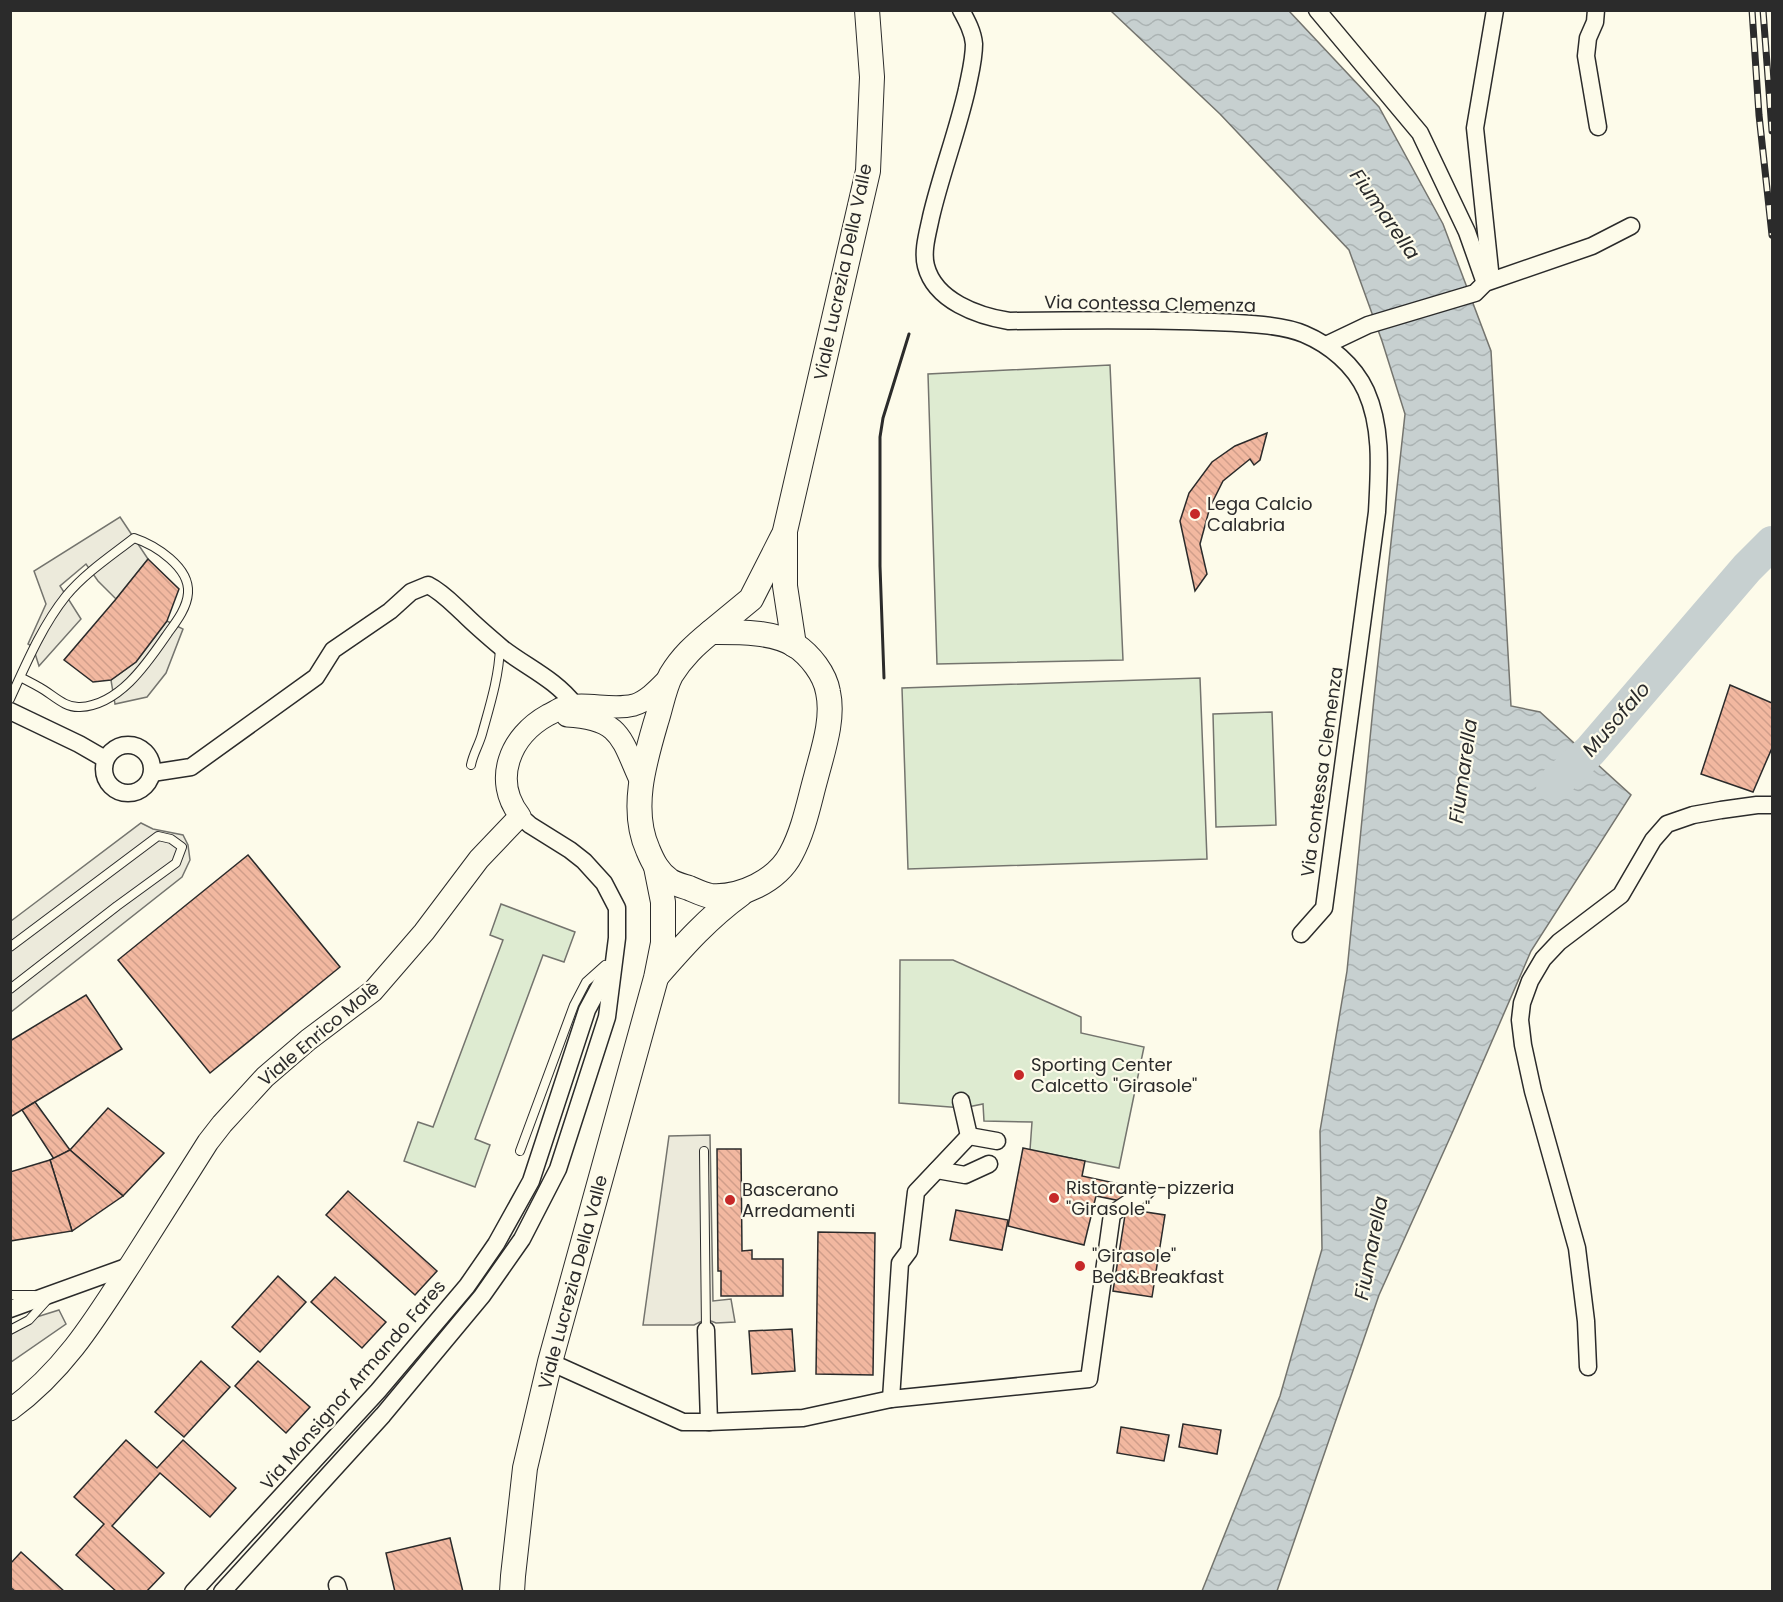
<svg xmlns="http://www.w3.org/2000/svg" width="1783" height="1602" font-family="Poppins,sans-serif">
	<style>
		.pitch { fill: #deebd1; stroke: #74746e; stroke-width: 1.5 }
		.parking { fill: #eceadb; stroke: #74746e; stroke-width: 1.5 }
		.water { fill: url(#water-waves); stroke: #74746e; stroke-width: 1.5 }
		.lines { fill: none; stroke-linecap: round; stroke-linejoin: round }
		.river { stroke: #c7d0d0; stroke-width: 34 }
		.building { fill: url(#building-back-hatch); stroke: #2b2b2b; stroke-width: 1.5 }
		.service-casing { stroke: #2b2b2b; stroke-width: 10 }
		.minor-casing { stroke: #2b2b2b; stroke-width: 19 }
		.tertiary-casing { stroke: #2b2b2b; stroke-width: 23 }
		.secondary-casing { stroke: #2b2b2b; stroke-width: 26 }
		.service { stroke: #fdfbea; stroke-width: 8 }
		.minor { stroke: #fdfbea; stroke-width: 16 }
		.tertiary { stroke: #fdfbea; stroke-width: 21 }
		.secondary { stroke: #fdfbea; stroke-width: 24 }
		.rail-casing { stroke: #2b2b2b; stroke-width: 7 }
		.rail { stroke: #fdfbea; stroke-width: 4.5; stroke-dasharray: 14; stroke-linecap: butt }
		.wall { stroke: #2b2b2b; stroke-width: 3 }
		.poi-dot { fill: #c62828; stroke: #fdfbea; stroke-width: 2 }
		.labels { text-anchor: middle; stroke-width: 4.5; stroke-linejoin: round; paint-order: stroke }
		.street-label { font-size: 18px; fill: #2b2b2b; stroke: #fdfbea }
		.poi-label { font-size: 18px; fill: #2b2b2b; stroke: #fdfbea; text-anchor: start }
		.water-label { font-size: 20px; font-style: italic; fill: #2b2b2b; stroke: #fdfbea }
	</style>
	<defs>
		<pattern id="water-waves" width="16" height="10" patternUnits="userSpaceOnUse" patternTransform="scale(1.5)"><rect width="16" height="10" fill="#c7d0d0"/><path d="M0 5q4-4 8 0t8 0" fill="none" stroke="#abb3b3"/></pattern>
		<pattern id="building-back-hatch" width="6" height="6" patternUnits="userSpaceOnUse" patternTransform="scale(1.5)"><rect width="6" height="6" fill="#f2b8a0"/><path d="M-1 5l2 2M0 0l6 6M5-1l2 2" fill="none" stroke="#d09e8a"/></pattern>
	</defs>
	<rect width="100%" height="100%" fill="#fdfbea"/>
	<g class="pitch">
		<path d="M1110,365L1123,660L937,664L928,374Z"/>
		<path d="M1200,678L1207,859L908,869L902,688Z"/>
		<path d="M1272,712L1276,825L1216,827L1213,714Z"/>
		<path d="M501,904L575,932L564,962L543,955L475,1139L490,1145L475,1187L404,1161L418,1122L433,1127L503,940L490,935Z"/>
		<path d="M900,960H953L1081,1017V1033L1144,1047L1119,1168L1030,1150L1032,1122L984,1121L983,1104L963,1108L899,1103Z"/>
	</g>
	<g class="parking">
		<path d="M120,517L148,559L116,599L98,581L86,564L60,586L81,619L39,666L33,647L28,644L46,604L34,571Z"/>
		<path d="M167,621L183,629L166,673L147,697L115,704L111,680L136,662Z"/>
		<path d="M141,823L153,829L183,835L188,845L190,860L182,877L11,1012V921Z"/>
		<path d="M710,1135L713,1301L731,1299L735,1322L716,1323L706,1319L694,1325H643L669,1136Z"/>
		<path d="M59,1310L66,1324L11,1362V1325Z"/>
	</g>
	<path class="water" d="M1111,11H1289L1379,107L1443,224L1491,351L1511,706L1540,712L1631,795L1531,951L1453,1131L1379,1295L1277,1591H1202L1280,1396L1322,1249L1320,1131L1347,971L1374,698L1405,414L1382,341L1349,250L1220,114Z"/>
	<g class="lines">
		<path class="river" d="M1553,785L1590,751L1747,568L1772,543"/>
	</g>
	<g class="building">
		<path d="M1267,433L1260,460L1254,465L1250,459L1223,481L1210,507L1200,544L1207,574L1195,591L1180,521L1189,493L1212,462L1235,446Z"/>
		<path d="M148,559L179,589L167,621L136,662L111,680L93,682L64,660L116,599Z"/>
		<path d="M1730,685L1772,703V748L1753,792L1701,774Z"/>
		<path d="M248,855L340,967L210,1073L118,960Z"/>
		<path d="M86,995L122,1049L12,1116L10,1113V1041Z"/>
		<path d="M35,1102L70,1150L54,1159L22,1110Z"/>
		<path d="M108,1108L164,1153L123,1196L70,1150Z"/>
		<path d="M1023,1148L1085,1161L1082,1176L1124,1185L1121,1201L1096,1196L1084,1245L1008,1226Z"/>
		<path d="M717,1149H741L742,1251L752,1250V1259H783V1296H721V1271H718Z"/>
		<path d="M70,1150L123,1196L72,1231L50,1160Z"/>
		<path d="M50,1160L72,1231L10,1241V1172Z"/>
		<path d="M348,1191L437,1271L415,1295L326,1215Z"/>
		<path d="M1126,1209L1165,1215L1152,1297L1113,1291Z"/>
		<path d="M956,1210L1008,1220L1002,1250L950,1240Z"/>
		<path d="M818,1232L875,1233L873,1375L816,1374Z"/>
		<path d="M278,1276L306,1302L260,1352L232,1327Z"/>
		<path d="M335,1277L386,1322L362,1348L311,1302Z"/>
		<path d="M792,1329L795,1371L752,1374L749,1331Z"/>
		<path d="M201,1361L230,1387L184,1437L155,1412Z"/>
		<path d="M258,1361L310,1407L286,1433L235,1386Z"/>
		<path d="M1183,1424L1221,1430L1217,1454L1179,1447Z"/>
		<path d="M1121,1427L1169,1435L1164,1461L1117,1453Z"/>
		<path d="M126,1440L157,1468L183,1440L236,1488L210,1517L160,1473L112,1526L164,1573L146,1592H117L76,1555L104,1524L74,1497Z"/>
		<path d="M450,1538L463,1592H395L386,1553Z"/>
		<path d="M21,1552L65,1592H16L10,1587V1564Z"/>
	</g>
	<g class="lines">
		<defs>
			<g id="service">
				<path d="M10,699C26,664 42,626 66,596C85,573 111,556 134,538C155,545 190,567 188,593C187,608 176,622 168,633C148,662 120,705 80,707C66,708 55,697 44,690C36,685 28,681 20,677"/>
				<path d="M471,765C473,754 479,745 482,734C490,705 499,677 500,647"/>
				<path d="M10,947L158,836L171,839L182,847L176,863L117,906L10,989"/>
				<path d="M520,1151L574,1005L586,982L605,965"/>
				<path d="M704,1151L706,1330"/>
				<path d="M10,1295H34"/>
				<path d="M10,1330L29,1320L48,1299"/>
			</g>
			<g id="minor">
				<path d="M961,10C967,21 973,32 974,44C974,60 970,74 967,89C957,133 941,174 931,217C928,232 922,251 926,266C935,301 978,316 1009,321C1077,320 1146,319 1214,322C1239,323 1281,324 1304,334C1330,345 1354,365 1366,391C1383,429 1379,472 1377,512L1324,908L1301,934"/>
				<path d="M1317,10L1420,133L1467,232L1485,283"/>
				<path d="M1596,10L1595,22L1588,38L1586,56L1598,127"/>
				<path d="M1485,282L1490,270L1475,128L1495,10"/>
				<path d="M1326,345L1368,325L1475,293L1485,283L1592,246L1631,226"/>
				<path d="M10,711L79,744L105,759"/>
				<circle cx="128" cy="769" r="24"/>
				<path d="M152,773L191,767L316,677L333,650L390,611L411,592L428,585C442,592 452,603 464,614C476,626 489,637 502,648C528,668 555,679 575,705"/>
				<path d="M961,1101L969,1136"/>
				<path d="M969,1136L997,1141"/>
				<path d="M937,1170L965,1175L989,1164"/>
				<path d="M10,1309L129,1266"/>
				<path d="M706,1330L709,1422"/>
				<path d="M550,1362L683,1422H709L803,1418L891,1399L1089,1379L1112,1214L1146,1191"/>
				<path d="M1588,1367L1586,1321L1577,1248L1533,1091L1523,1045L1520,1020L1522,1003L1530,981L1543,959L1559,942L1621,895L1653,840L1667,824L1693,815L1721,810L1757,805H1772"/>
				<path d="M891,1399L900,1263L909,1251L916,1192L969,1136"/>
				<path d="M337,1585L339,1592"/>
				<path d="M193,1592L378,1391L467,1286L496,1244L531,1181L587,1010L609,969"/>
				<path d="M222,1592L383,1415L482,1296L522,1239L558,1169L607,1017L617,938V908L604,883L584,861L570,850L530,825L520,816"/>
			</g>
			<g id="tertiary">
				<path d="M567,716C622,719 621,739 641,782"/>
				<path d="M10,1410C65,1370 96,1318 132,1262C157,1222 183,1182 208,1142L222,1124L265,1077L308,1040L373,991L424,932L479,859L520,816C492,780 510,736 548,715C553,713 558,709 564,707C587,701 611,711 634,705C648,701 660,687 670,677"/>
			</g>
			<g id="secondary">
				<path d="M711,632C737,632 772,631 795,645C810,655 825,674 828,692C834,719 823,750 816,777C809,802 804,830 791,854C777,881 740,898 711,896C704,895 696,891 689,888C683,886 674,884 669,880C658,872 653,862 648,850C630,810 644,763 656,722C661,707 664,688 671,675C682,657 695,645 711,632Z"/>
				<path d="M711,632L751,599L783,536"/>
				<path d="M794,645L785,586V531L868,171L872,77L867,10"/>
				<path d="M657,976C684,945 708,918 741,894"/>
				<path d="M512,1592L513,1576L525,1468L550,1362L656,978L663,943V902L656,867"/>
			</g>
		</defs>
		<use href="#service" class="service-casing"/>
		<use href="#minor" class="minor-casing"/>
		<use href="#tertiary" class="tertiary-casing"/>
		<use href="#secondary" class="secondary-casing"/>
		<use href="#service" class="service"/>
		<use href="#minor" class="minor"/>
		<use href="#tertiary" class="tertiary"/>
		<use href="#secondary" class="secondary"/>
		<defs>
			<g id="rail">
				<path d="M1752,10L1759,115L1772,235"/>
				<path d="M1763,10L1772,131"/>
			</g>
		</defs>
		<use href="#rail" class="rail-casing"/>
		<use href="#rail" class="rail"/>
		<path class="wall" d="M884,678L880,566V437L883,418L909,334"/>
	</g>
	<g class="poi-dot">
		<circle cx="1195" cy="514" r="6"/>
		<circle cx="1019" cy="1075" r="6"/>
		<circle cx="1054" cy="1198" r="6"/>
		<circle cx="730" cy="1200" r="6"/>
		<circle cx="1080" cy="1266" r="6"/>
	</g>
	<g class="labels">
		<g class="street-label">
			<text transform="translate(843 272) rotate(-78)" y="6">Viale Lucrezia Della Valle</text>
			<text transform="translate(1150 304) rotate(1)" y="6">Via contessa Clemenza</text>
			<text transform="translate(1322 772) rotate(-82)" y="6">Via contessa Clemenza</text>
			<text transform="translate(319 1034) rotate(-40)" y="6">Viale Enrico Molè</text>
			<text transform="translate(573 1282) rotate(-75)" y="6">Viale Lucrezia Della Valle</text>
			<text transform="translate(353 1385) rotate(-49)" y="6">Via Monsignor Armando Fares</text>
		</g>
		<g class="poi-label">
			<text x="1207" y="510">Lega Calcio<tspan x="1207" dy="21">Calabria</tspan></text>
			<text x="1031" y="1071">Sporting Center<tspan x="1031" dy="21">Calcetto "Girasole"</tspan></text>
			<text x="1066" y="1194">Ristorante-pizzeria<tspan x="1066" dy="21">"Girasole"</tspan></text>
			<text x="742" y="1196">Bascerano<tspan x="742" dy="21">Arredamenti</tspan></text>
			<text x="1092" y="1262">"Girasole"<tspan x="1092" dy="21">Bed&amp;Breakfast</tspan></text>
		</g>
		<g class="water-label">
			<text transform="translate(1385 214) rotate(55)" y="7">Fiumarella</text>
			<text transform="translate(1616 719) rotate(-49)" y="7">Musofalo</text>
			<text transform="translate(1463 771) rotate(-82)" y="7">Fiumarella</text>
			<text transform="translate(1371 1248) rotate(-79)" y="7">Fiumarella</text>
		</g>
	</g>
	<rect width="1783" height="1602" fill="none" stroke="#2b2b2b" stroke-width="24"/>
</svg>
